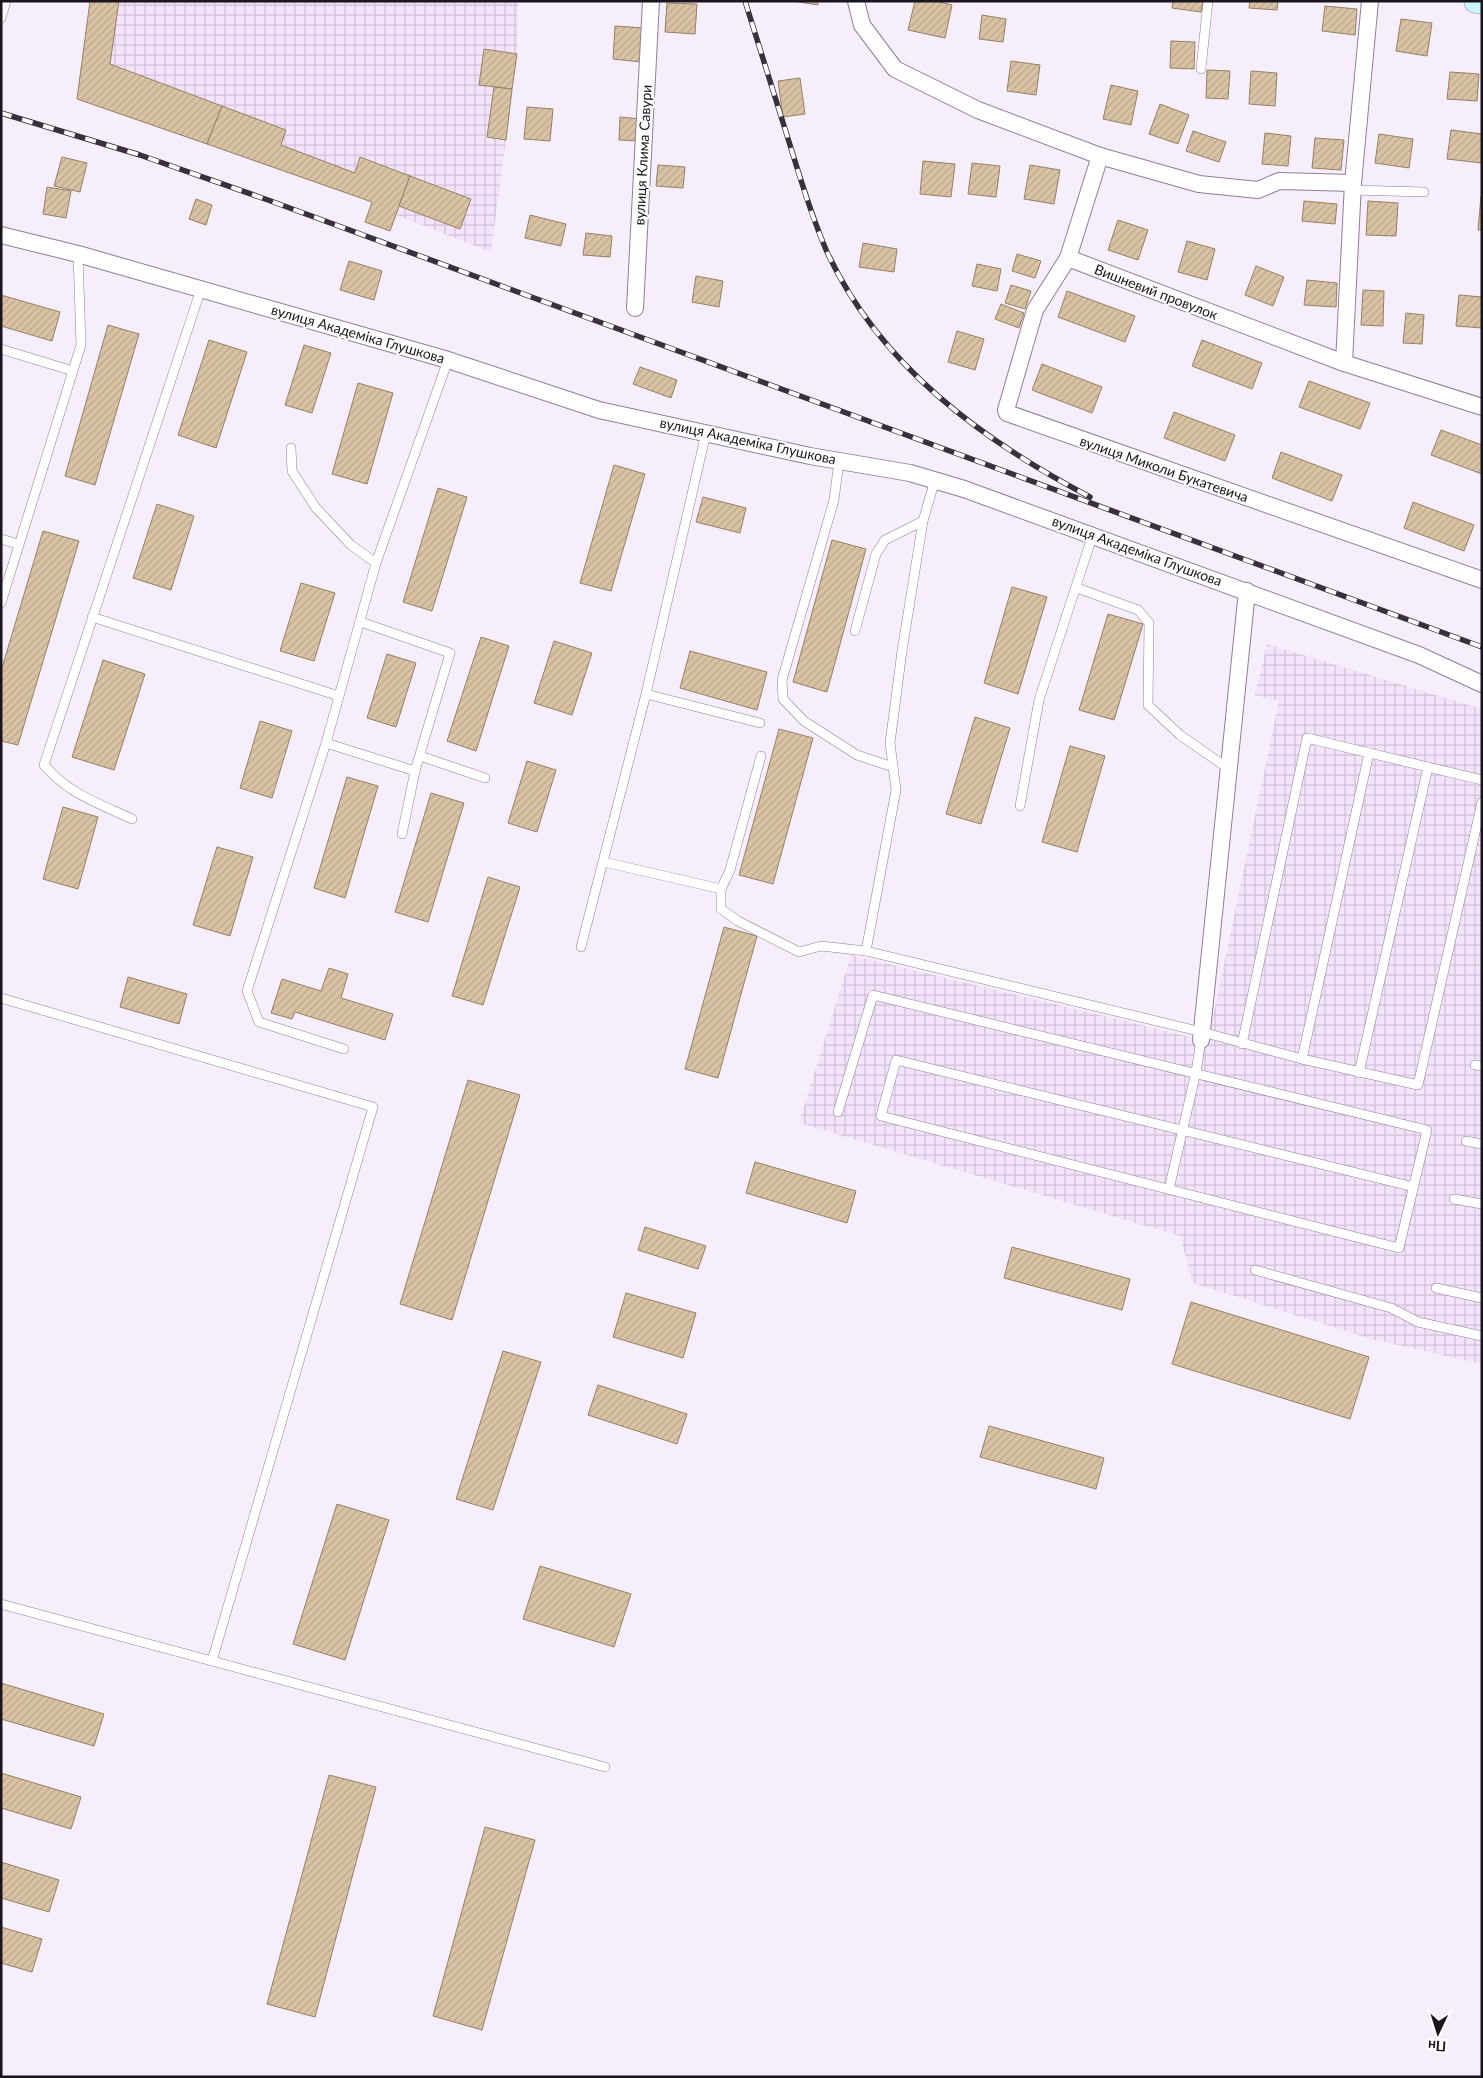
<svg xmlns="http://www.w3.org/2000/svg" width="1483" height="2078" font-family="Lato,sans-serif">
	<style>
		.industrial { fill: url(#industrial-grid) }
		.building { fill: url(#building-hatch); stroke: #958063 }
		.lines { fill: none; stroke-linecap: round; stroke-linejoin: round }
		.lane-casing { stroke: #917d9a; stroke-width: 10 }
		.street-casing { stroke: #917d9a; stroke-width: 18 }
		.secondary-casing { stroke: #917d9a; stroke-width: 25 }
		.lane { stroke: #fff; stroke-width: 9 }
		.street { stroke: #fff; stroke-width: 16 }
		.secondary { stroke: #cbf8fd; stroke-width: 24 }
		.rail-casing { stroke: #38303b; stroke-width: 5.5 }
		.rail { stroke: #fff; stroke-width: 4; stroke-dasharray: 11; stroke-linecap: butt }
		.labels { text-anchor: middle; stroke-width: 4; stroke-linejoin: round; paint-order: stroke }
		.street-label { font-size: 14px; fill: #1b131e; stroke: #fff }
	</style>
	<defs>
		<pattern id="industrial-grid" width="8" height="8" patternUnits="userSpaceOnUse" patternTransform="scale(1.25)"><rect width="8" height="8" fill="#f3e3fb"/><path d="M0 4h8M4 0v8" fill="none" stroke="#d0c2d7"/></pattern>
		<pattern id="building-hatch" width="6" height="6" patternUnits="userSpaceOnUse" patternTransform="scale(1.25)"><rect width="6" height="6" fill="#dac3a4"/><path d="M-1 1l2-2M0 6l6-6M5 7l2-2" fill="none" stroke="#baa78d"/></pattern>
	</defs>
	<rect width="100%" height="100%" fill="#f7eefb"/>
	<g class="industrial">
		<path d="M90,1H518L517,54L491,252L396,215L390,231L372,202L77,99Z"/>
		<path d="M1267,644L1482,709V958L1479,968H1482V1364L1371,1339L1193,1283L1180,1236L799,1123L851,955L1208,1041L1279,701L1255,695Z"/>
	</g>
	<g class="building">
		<path d="M90,1H119L110,64L222,106L207,144L77,99Z"/>
		<path d="M793,1H818V5Z"/>
		<path d="M915,1H936L952,5L945,38L908,30Z"/>
		<path d="M1173,1H1203L1201,12L1172,8Z"/>
		<path d="M1250,1H1278L1277,10L1249,8Z"/>
		<path d="M667,3L697,4L695,34L665,32Z"/>
		<path d="M1325,6L1357,9L1355,35L1322,31Z"/>
		<path d="M982,15L1006,19L1003,42L979,39Z"/>
		<path d="M1401,19L1432,23L1427,56L1396,51Z"/>
		<path d="M615,26L644,28L641,62L613,59Z"/>
		<path d="M1171,41L1195,42L1194,69L1170,68Z"/>
		<path d="M484,49L517,54L512,89L479,85Z"/>
		<path d="M1011,61L1040,65L1036,95L1007,91Z"/>
		<path d="M1207,70L1230,71L1228,99L1206,98Z"/>
		<path d="M1251,71L1277,73L1275,106L1249,104Z"/>
		<path d="M1450,72L1479,74L1477,101L1447,99Z"/>
		<path d="M800,78L805,114L783,117L778,81Z"/>
		<path d="M1111,85L1138,91L1131,125L1103,119Z"/>
		<path d="M494,87L512,89L506,140L487,137Z"/>
		<path d="M1160,104L1189,115L1178,144L1149,134Z"/>
		<path d="M222,106L286,130L281,145L355,173L360,157L410,176L390,231L365,222L372,202L207,144Z"/>
		<path d="M527,107L553,109L550,141L524,139Z"/>
		<path d="M620,117L641,119L640,141L619,140Z"/>
		<path d="M1451,130L1482,134V163L1447,159Z"/>
		<path d="M1193,131L1226,142L1219,162L1186,151Z"/>
		<path d="M1265,133L1291,136L1288,166L1262,164Z"/>
		<path d="M1379,134L1413,139L1409,168L1375,163Z"/>
		<path d="M1315,138L1344,140L1341,170L1312,168Z"/>
		<path d="M62,157L87,163L80,192L54,186Z"/>
		<path d="M923,161L955,164L951,197L920,194Z"/>
		<path d="M972,163L1000,166L996,197L968,194Z"/>
		<path d="M658,165L685,167L683,188L656,186Z"/>
		<path d="M1030,165L1060,170L1054,204L1024,199Z"/>
		<path d="M410,176L471,199L460,229L399,206Z"/>
		<path d="M47,187L71,191L66,218L43,214Z"/>
		<path d="M1481,196H1482V230H1478Z"/>
		<path d="M196,199L212,205L206,225L189,219Z"/>
		<path d="M1304,201L1337,204L1335,224L1302,221Z"/>
		<path d="M1368,201L1398,203L1396,236L1366,235Z"/>
		<path d="M530,215L566,224L561,246L525,238Z"/>
		<path d="M1118,220L1148,230L1138,260L1108,250Z"/>
		<path d="M586,233L612,236L610,257L583,255Z"/>
		<path d="M1187,241L1215,249L1207,280L1178,272Z"/>
		<path d="M863,243L897,249L894,272L859,267Z"/>
		<path d="M1017,254L1041,261L1035,278L1012,271Z"/>
		<path d="M349,261L382,271L374,300L340,290Z"/>
		<path d="M977,264L1001,269L997,291L972,286Z"/>
		<path d="M1256,266L1284,277L1273,306L1245,295Z"/>
		<path d="M696,276L723,281L719,307L692,302Z"/>
		<path d="M1307,280L1337,283L1336,307L1304,305Z"/>
		<path d="M1011,285L1031,291L1025,309L1005,303Z"/>
		<path d="M1363,290L1384,291L1383,326L1361,325Z"/>
		<path d="M1067,291L1135,316L1125,342L1058,317Z"/>
		<path d="M1,295L60,312L52,341L1,326Z"/>
		<path d="M1459,295L1482,297V328L1456,326Z"/>
		<path d="M1001,304L1024,313L1019,328L995,319Z"/>
		<path d="M1406,313L1424,315L1422,344L1403,343Z"/>
		<path d="M108,325L139,334L95,485L65,476Z"/>
		<path d="M957,331L984,339L975,370L948,362Z"/>
		<path d="M209,340L247,352L216,448L178,435Z"/>
		<path d="M1202,340L1262,363L1252,389L1192,366Z"/>
		<path d="M304,345L331,353L312,413L285,405Z"/>
		<path d="M1042,364L1102,387L1092,413L1032,390Z"/>
		<path d="M640,367L677,380L671,398L633,384Z"/>
		<path d="M1309,381L1370,403L1360,429L1299,407Z"/>
		<path d="M358,383L393,393L367,484L332,474Z"/>
		<path d="M1174,412L1235,435L1225,461L1164,438Z"/>
		<path d="M1441,430L1482,445V474L1431,455Z"/>
		<path d="M1281,452L1342,475L1332,501L1272,478Z"/>
		<path d="M614,465L645,474L611,591L580,583Z"/>
		<path d="M438,488L467,497L432,611L403,602Z"/>
		<path d="M703,497L746,508L740,533L696,522Z"/>
		<path d="M1413,502L1474,525L1464,551L1404,528Z"/>
		<path d="M157,504L194,516L171,590L133,578Z"/>
		<path d="M43,531L79,541L18,745L1,741V671Z"/>
		<path d="M832,540L866,549L827,692L793,682Z"/>
		<path d="M301,583L335,593L314,661L280,651Z"/>
		<path d="M1012,587L1047,597L1018,694L984,683Z"/>
		<path d="M1108,614L1143,624L1114,720L1079,710Z"/>
		<path d="M481,637L509,646L476,751L447,741Z"/>
		<path d="M554,641L592,653L572,715L534,703Z"/>
		<path d="M690,651L767,672L757,710L680,688Z"/>
		<path d="M387,654L416,663L396,727L367,718Z"/>
		<path d="M103,660L145,674L114,770L72,757Z"/>
		<path d="M975,717L1010,728L981,824L946,814Z"/>
		<path d="M260,721L292,731L272,798L240,788Z"/>
		<path d="M779,729L813,738L773,884L739,875Z"/>
		<path d="M1070,746L1105,756L1077,852L1042,842Z"/>
		<path d="M527,761L556,770L537,832L508,823Z"/>
		<path d="M347,777L378,786L345,898L314,888Z"/>
		<path d="M431,793L464,803L428,922L395,912Z"/>
		<path d="M63,807L98,817L78,889L43,879Z"/>
		<path d="M217,847L253,857L230,936L193,925Z"/>
		<path d="M488,877L520,887L483,1005L452,996Z"/>
		<path d="M724,927L757,936L718,1078L685,1069Z"/>
		<path d="M329,968L348,974L341,998L393,1014L385,1040L295,1012L292,1019L271,1013L282,979L321,991Z"/>
		<path d="M128,977L187,994L179,1024L120,1007Z"/>
		<path d="M468,1080L520,1095L452,1320L400,1304Z"/>
		<path d="M755,1162L856,1191L847,1223L746,1193Z"/>
		<path d="M645,1227L706,1246L698,1269L638,1250Z"/>
		<path d="M1012,1247L1130,1279L1122,1310L1004,1278Z"/>
		<path d="M626,1293L696,1313L683,1358L613,1337Z"/>
		<path d="M1191,1302L1369,1357L1350,1419L1172,1364Z"/>
		<path d="M503,1351L541,1362L493,1510L456,1499Z"/>
		<path d="M598,1385L687,1414L677,1444L588,1415Z"/>
		<path d="M989,1426L1104,1458L1096,1489L980,1457Z"/>
		<path d="M337,1504L389,1520L345,1660L293,1644Z"/>
		<path d="M540,1566L631,1594L614,1647L523,1619Z"/>
		<path d="M1,1683L104,1714L94,1746L1,1719Z"/>
		<path d="M1,1773L81,1797L71,1829L1,1808Z"/>
		<path d="M329,1775L376,1787L315,2017L267,2004Z"/>
		<path d="M485,1827L535,1840L482,2030L433,2016Z"/>
		<path d="M1,1862L59,1880L49,1912L1,1898Z"/>
		<path d="M1,1927L42,1939L32,1972L1,1963Z"/>
	</g>
	<g class="lines">
		<defs>
			<g id="lane">
				<path d="M1,18L6,1"/>
				<path d="M1201,69L1208,1"/>
				<path d="M1353,190L1424,192"/>
				<path d="M1,349L73,371"/>
				<path d="M291,448L292,471L316,508L351,545L376,563"/>
				<path d="M839,461L834,500L782,680L783,699L804,721L857,755L893,767"/>
				<path d="M1,539L18,544"/>
				<path d="M1077,588L1138,610L1149,623L1148,705L1180,735L1229,769"/>
				<path d="M1,603L81,345L78,254"/>
				<path d="M92,617L339,696"/>
				<path d="M361,622L450,653L415,771L402,834"/>
				<path d="M855,631L876,554L885,540L923,521"/>
				<path d="M646,694L760,723"/>
				<path d="M326,743L415,771"/>
				<path d="M420,756L485,778"/>
				<path d="M1020,806L1039,700L1093,534"/>
				<path d="M132,819C98,803 69,794 44,765L201,289"/>
				<path d="M604,862L721,889L730,870L761,756"/>
				<path d="M721,889V909L738,921L799,952L821,946L866,951L1202,1032L1302,1059L1418,1085L1482,802"/>
				<path d="M581,947L646,694L706,433"/>
				<path d="M866,951L896,790L890,743L902,651L923,521L935,480"/>
				<path d="M1,998L373,1107L212,1661"/>
				<path d="M1242,1044L1307,738L1482,780"/>
				<path d="M344,1049L259,1022L247,991L326,743L376,563L448,360"/>
				<path d="M1302,1059L1369,753"/>
				<path d="M1475,1065L1482,1066"/>
				<path d="M1359,1073L1428,767"/>
				<path d="M838,1112L873,995L1427,1130L1399,1248L881,1116L896,1060L1414,1187"/>
				<path d="M1466,1141L1482,1144"/>
				<path d="M1169,1189L1196,1072L1201,1040"/>
				<path d="M1454,1199L1482,1204"/>
				<path d="M1255,1270L1391,1308L1418,1322L1482,1336"/>
				<path d="M1436,1288L1482,1298"/>
				<path d="M1,1604L605,1767"/>
			</g>
			<g id="street">
				<path d="M856,1L862,25L895,69L978,110L1100,156L1199,184L1258,190L1279,181L1353,183"/>
				<path d="M1100,156L1068,258L1344,363L1482,407"/>
				<path d="M1,235L78,254L448,360L599,410L810,456L910,473L964,489L1419,655L1482,684"/>
				<path d="M1068,258L1035,310L1006,410L1007,413L1482,580"/>
				<path d="M635,308L651,1"/>
				<path d="M1344,363L1353,183L1370,1"/>
				<path d="M1201,1040L1247,591"/>
			</g>
			<path id="secondary" d="M1476,1L1482,2"/>
		</defs>
		<use href="#lane" class="lane-casing"/>
		<use href="#street" class="street-casing"/>
		<use href="#secondary" class="secondary-casing"/>
		<use href="#lane" class="lane"/>
		<use href="#street" class="street"/>
		<use href="#secondary" class="secondary"/>
		<defs>
			<g id="rail">
				<path d="M745,1C760,49 775,97 790,145C801,181 812,218 827,252C880,366 982,440 1090,497"/>
				<path d="M1,113L140,155L268,200L1482,647"/>
			</g>
		</defs>
		<use href="#rail" class="rail-casing"/>
		<use href="#rail" class="rail"/>
	</g>
	<g class="labels">
		<g class="street-label">
			<text transform="translate(643 155) rotate(-87)" y="5">вулиця Клима Савури</text>
			<text transform="translate(1156 292) rotate(21)" y="5">Вишневий провулок</text>
			<text transform="translate(358 334) rotate(16)" y="5">вулиця Академіка Глушкова</text>
			<text transform="translate(748 441) rotate(12)" y="5">вулиця Академіка Глушкова</text>
			<text transform="translate(1164 469) rotate(19)" y="5">вулиця Миколи Букатевича</text>
			<text transform="translate(1137 551) rotate(20)" y="5">вулиця Академіка Глушкова</text>
		</g>
	</g>
	<rect width="1483" height="2078" fill="none" stroke="#1b131e" stroke-width="5"/>
	<g transform="translate(1438 2033) rotate(184)" stroke="#ffffff" stroke-width="4" paint-order="stroke">
	<path d="M0-4L9 19L0 12L-9 19Z" fill="#1b131e"/>
	<text y="-8" font-size="14" font-weight="bold" text-anchor="middle" fill="#1b131e">Пн</text>
	</g>
</svg>
